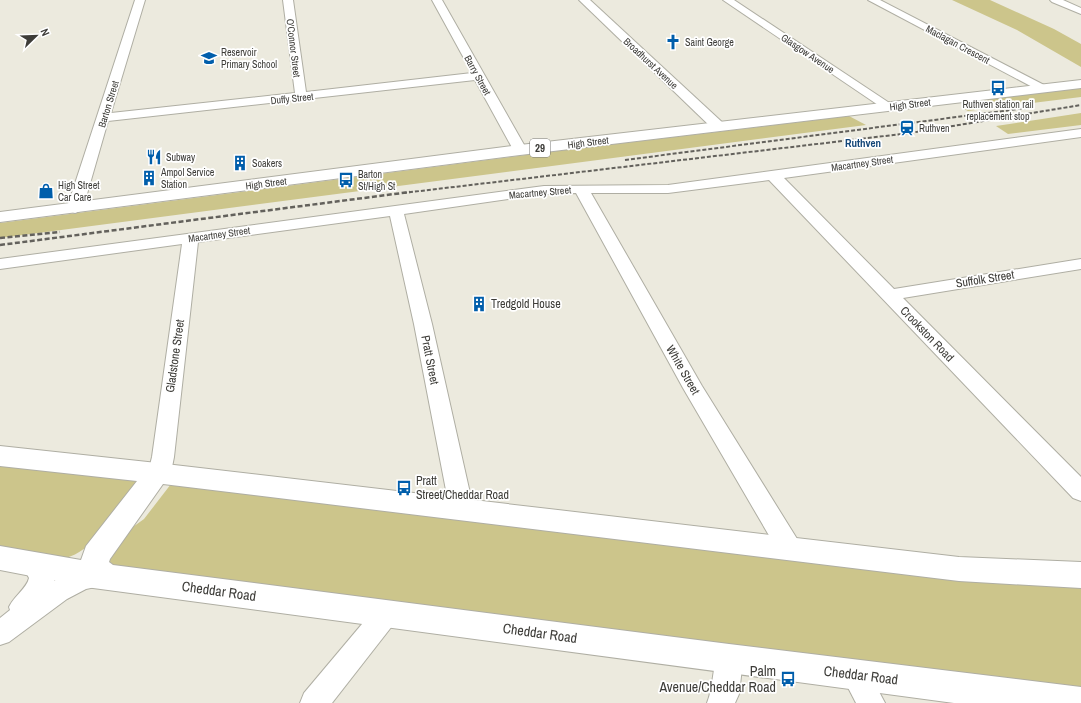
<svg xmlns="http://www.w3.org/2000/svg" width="1081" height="703" font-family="'Archivo Narrow',sans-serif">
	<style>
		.green { fill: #ccc58b }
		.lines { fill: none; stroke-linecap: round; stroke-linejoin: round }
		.street-casing { stroke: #afaea3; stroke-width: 2 }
		.secondary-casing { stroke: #afaea3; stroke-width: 2 }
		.primary-casing { stroke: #afaea3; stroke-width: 2 }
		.street { fill: #fff; fill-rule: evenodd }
		.secondary { fill: #fff; fill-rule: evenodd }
		.primary { fill: #fff; fill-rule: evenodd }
		.rail-far1 { stroke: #63615c; stroke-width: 2; stroke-dasharray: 4 2; stroke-linecap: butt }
		.rail { stroke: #63615c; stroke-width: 2.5; stroke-dasharray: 5 2.5; stroke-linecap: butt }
		.labels { text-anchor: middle; stroke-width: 3.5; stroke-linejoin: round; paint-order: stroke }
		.far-poi-label { font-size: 10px; fill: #3d3c38; stroke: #fff; text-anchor: start }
		.far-street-label { font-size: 10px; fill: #3d3c38; stroke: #fff }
		.far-neighbourhood-label { font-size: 11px; font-weight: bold; fill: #134678; stroke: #fff }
		.shield { fill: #fff; stroke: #777674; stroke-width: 1 }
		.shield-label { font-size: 11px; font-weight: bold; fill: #3d3c38 }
		.street-label { font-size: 12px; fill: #3d3c38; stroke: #fff }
		.poi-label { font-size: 12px; fill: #3d3c38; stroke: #fff; text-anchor: start }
		.near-street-label { font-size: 14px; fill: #3d3c38; stroke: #fff }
		.near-poi-label { font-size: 14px; fill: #3d3c38; stroke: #fff; text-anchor: end }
	</style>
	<rect width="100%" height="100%" fill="#eceade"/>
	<g class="green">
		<path d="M952,0H990L1054,29L1081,44V67L1017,30Z"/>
		<path d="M1081,88V97L968,111L964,109L970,101Z"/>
		<path d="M1081,113V125L1008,134L996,126Z"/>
		<path d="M849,116L866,125L0,238V223L565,150Z"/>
		<path d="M0,464L137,480L139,482C122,505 90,560 57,559C39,559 19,554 0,551Z"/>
		<path d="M171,484L1081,585V693L104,565L119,537L144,519Z"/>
	</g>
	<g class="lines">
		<defs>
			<g id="street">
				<path d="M135,0H145L111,113L295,93L283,0H293L306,92L472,73L432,0H442L527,150L525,153H515L475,80L108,121L83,208L80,211L75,213L70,211L67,208Z"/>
				<path d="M723,0H734L894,106L892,109H884Z"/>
				<path d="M868,0H880L1046,86L1048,88L1046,90H1038Z"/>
				<path d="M1050,0H1063L1081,8V14L1052,2Z"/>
				<path d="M1081,129V137L784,178L894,289L1081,259V269L903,298L1081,477V501L1073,498L769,180L668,193H591L702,386L799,542L802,549L799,556L790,559L781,556L683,388L576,193L544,194L404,214L432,324L474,511L470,518L462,520L454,518L450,511L414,324L390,216L198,242L174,457L172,467L165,479L157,482L149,479L146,473L150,465L152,457L182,244L0,269V259L544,186L668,185Z"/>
				<path d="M33,552C43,556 56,568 54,581C71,572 86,562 105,569L109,577L105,585L86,589L67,599L9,642L0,645V618L10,610L9,607C14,596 27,588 29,578L21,563L24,555Z"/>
				<path d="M387,601L396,605L400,613L396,621L332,703H300L304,693L378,605Z"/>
				<path d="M729,646L739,650L743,659L739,694L735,703H707C714,686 712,667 719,650Z"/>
				<path d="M855,661L865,665L885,703H856L841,674L845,665Z"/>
			</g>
			<g id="secondary">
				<path d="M579,0H590L723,123L725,126L723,129L718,130L713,129Z"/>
				<path d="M0,446L157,463L959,557L1081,562V588L959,581L163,484L110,559L109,562L113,565L729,644L1081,687V703H954L93,588L0,570V546L81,560L86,546L137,481L0,466Z"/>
			</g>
			<path id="primary" d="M1081,80V88L520,155L0,222V212L520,145Z"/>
		</defs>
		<use href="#street" class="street-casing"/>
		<use href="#secondary" class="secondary-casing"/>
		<use href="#primary" class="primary-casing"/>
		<use href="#street" class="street"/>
		<use href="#secondary" class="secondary"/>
		<use href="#primary" class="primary"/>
		<g class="rail-far1">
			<path d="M625,160L1034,107"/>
			<path d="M403,193L910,133L1081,105"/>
		</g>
		<g class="rail">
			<path d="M0,238L60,232"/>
			<path d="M0,245L410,192"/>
		</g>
	</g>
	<defs>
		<symbol id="church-bare" viewBox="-9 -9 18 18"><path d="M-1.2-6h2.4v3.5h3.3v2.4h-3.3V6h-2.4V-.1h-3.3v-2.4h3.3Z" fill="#005eab" stroke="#fff" stroke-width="2.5" paint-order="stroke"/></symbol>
		<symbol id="school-bare" viewBox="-9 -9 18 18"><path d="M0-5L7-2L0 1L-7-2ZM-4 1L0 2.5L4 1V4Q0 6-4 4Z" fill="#005eab" stroke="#fff" stroke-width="2.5" paint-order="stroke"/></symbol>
		<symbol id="bus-bare" viewBox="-9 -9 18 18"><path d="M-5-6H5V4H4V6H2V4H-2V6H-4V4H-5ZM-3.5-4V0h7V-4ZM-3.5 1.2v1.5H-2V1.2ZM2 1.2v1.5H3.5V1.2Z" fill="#005eab" stroke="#fff" stroke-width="2.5" paint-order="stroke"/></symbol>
		<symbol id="station-bare" viewBox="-9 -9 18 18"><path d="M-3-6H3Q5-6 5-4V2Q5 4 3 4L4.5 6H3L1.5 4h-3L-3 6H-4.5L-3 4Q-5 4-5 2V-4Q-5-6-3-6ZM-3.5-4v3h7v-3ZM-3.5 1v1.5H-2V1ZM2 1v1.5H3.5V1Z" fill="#005eab" stroke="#fff" stroke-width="2.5" paint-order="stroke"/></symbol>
		<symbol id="restaurant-bare" viewBox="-9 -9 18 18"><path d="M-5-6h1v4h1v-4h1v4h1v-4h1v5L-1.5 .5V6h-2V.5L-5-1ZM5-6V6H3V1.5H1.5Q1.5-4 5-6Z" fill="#005eab" stroke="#fff" stroke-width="2.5" paint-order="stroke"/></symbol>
		<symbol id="building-bare" viewBox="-9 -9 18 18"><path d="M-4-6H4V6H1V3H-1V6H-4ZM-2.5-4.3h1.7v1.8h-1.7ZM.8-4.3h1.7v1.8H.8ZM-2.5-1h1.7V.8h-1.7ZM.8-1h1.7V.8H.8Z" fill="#005eab" stroke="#fff" stroke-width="2.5" paint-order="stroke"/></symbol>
		<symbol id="shop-bare" viewBox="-9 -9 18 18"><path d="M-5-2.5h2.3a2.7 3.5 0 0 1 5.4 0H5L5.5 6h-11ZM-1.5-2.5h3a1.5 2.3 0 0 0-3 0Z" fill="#005eab" stroke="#fff" stroke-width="2.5" paint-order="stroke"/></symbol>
	</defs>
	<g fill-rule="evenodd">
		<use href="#church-bare" x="662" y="31" width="22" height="22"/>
		<use href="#school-bare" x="198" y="47" width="22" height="22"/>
		<use href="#bus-bare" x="987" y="77" width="22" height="22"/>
		<use href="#station-bare" x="896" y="117" width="22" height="22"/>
		<use href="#restaurant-bare" x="143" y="146" width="22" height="22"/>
		<use href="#building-bare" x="229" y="152" width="22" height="22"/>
		<use href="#building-bare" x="138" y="167" width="22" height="22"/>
		<use href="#bus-bare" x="335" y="169" width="22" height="22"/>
		<use href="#shop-bare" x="35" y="180" width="22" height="22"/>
		<use href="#building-bare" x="468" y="293" width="22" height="22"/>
		<use href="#bus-bare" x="393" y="477" width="22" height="22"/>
		<use href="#bus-bare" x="777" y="668" width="22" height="22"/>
	</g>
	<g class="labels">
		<g class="far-poi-label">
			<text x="685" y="46">Saint George</text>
			<text x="221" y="56">Reservoir<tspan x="221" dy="12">Primary School</tspan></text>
			<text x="998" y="108" text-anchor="middle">Ruthven station rail<tspan x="998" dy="12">replacement stop</tspan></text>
			<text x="919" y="132">Ruthven</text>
			<text x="166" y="161">Subway</text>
			<text x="252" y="167">Soakers</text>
			<text x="161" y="176">Ampol Service<tspan x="161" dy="12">Station</tspan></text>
			<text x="358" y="178">Barton<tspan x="358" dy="12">St/High St</tspan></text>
			<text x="58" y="189">High Street<tspan x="58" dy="12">Car Care</tspan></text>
		</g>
		<g class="far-street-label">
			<text transform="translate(958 44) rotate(28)" y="4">Maclagan Crescent</text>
			<text transform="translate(294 48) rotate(83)" y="4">O'Connor Street</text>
			<text transform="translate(808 53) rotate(34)" y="4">Glasgow Avenue</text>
			<text transform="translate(651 63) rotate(43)" y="4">Broadhurst Avenue</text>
			<text transform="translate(478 75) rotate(61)" y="4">Barry Street</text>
			<text transform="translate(292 98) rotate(-6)" y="4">Duffy Street</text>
			<text transform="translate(108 104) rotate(-73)" y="4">Barton Street</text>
			<text transform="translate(910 104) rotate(-7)" y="4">High Street</text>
			<text transform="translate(588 142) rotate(-7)" y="4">High Street</text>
			<text transform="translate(862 163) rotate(-8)" y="4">Macartney Street</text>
			<text transform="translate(266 183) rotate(-7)" y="4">High Street</text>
			<text transform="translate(540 192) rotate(-5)" y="4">Macartney Street</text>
			<text transform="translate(219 234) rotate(-8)" y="4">Macartney Street</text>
		</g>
		<g class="far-neighbourhood-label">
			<text x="863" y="147">Ruthven</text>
		</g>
		<rect class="shield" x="530" y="139" width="20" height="18" rx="3"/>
		<g class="shield-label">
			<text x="540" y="152">29</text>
		</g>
		<g class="street-label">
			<text transform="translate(985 279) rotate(-9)" y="4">Suffolk Street</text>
			<text transform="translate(927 334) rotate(46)" y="4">Crookston Road</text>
			<text transform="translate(175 356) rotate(-82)" y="4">Gladstone Street</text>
			<text transform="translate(430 360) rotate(79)" y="4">Pratt Street</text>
			<text transform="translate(683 370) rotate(60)" y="4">White Street</text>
		</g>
		<g class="poi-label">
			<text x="491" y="308">Tredgold House</text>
			<text x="416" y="485">Pratt<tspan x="416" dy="14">Street/Cheddar Road</tspan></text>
		</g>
		<g class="near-street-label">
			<text transform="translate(219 591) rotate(8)" y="5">Cheddar Road</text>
			<text transform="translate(540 633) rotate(8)" y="5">Cheddar Road</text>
			<text transform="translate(861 675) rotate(7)" y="5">Cheddar Road</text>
		</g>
		<g class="near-poi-label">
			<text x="776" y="676">Palm<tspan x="776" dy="16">Avenue/Cheddar Road</tspan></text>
		</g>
	</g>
	<g transform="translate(36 36) rotate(67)" stroke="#ffffff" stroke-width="3" paint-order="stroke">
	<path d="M0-3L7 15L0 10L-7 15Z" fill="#3d3c38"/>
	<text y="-6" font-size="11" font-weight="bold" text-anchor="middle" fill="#3d3c38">N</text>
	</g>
</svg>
